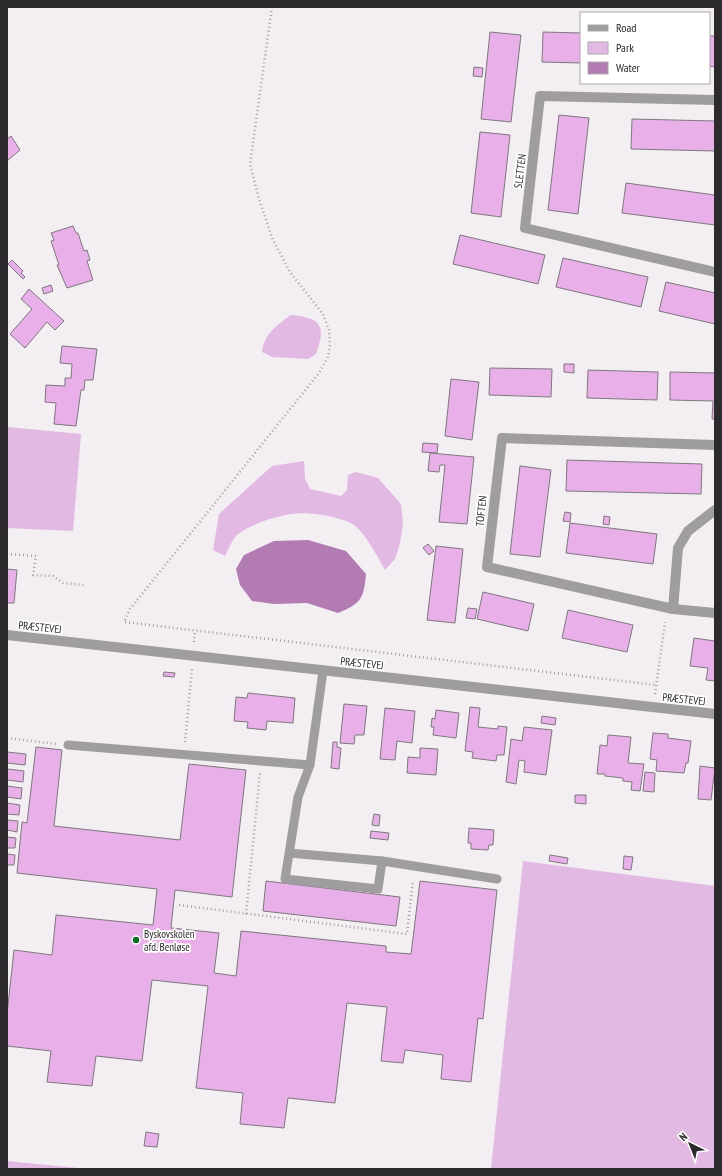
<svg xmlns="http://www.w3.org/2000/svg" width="722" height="1176" font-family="'PT Sans Narrow',sans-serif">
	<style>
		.green { fill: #e2b9e2 }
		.water { fill: #b27cb3 }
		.building { fill: #e8afe9; stroke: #7d797d }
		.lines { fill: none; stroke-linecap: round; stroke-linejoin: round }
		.path { stroke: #a3a0a3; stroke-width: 2.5; stroke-dasharray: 1 3; stroke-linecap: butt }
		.lane { stroke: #9f9d9f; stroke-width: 9 }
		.street { stroke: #9f9d9f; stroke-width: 10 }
		.poi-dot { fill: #057022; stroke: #fff; stroke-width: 1.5 }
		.labels { text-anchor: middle; stroke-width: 3.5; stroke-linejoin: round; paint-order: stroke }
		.street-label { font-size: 11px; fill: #2c2a2c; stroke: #fff }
		.poi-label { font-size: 11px; fill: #2c2a2c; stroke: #fff; text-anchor: start }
	</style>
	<rect width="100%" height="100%" fill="#f2eef2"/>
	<g class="green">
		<path d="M291,315C320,318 327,324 316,354L308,359L272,357L262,352C264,334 277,325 291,315Z"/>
		<path d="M7,427L81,434L73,531L7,528Z"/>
		<path d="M304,461L305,479L310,489L341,496L347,490L348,475L356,472L378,478L401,504L403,523L400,543L395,559L385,570C378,557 365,533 354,525C341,516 306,511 291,514C274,517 250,524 237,535C232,540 228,550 225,556L213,550L219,514L272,466Z"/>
		<path d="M523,861L715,886V1169H491Z"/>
		<path d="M7,1161L88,1169H7Z"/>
	</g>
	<path class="water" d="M308,540L346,551L366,574C364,598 361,604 338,613L307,603L274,604L252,601L240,585L236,569L244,555L274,541Z"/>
	<g class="building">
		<path d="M490,32L521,35L511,122L481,119Z"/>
		<path d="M543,32L581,33V63L542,62Z"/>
		<path d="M709,36H715V67L709,66Z"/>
		<path d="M474,67L483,68L482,77L473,76Z"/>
		<path d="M559,115L589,118L578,214L548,210Z"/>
		<path d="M632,119L715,121V151L631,149Z"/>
		<path d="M480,132L510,135L501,217L471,213Z"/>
		<path d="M11,136L20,150L7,161V139Z"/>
		<path d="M626,183L715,195V225L622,213Z"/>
		<path d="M73,226L76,233H78L84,251L87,250L90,260L87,261L93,280L67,288L57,265H59L51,241L54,240L51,233Z"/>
		<path d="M460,235L545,255L538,284L453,264Z"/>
		<path d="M563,258L648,277L641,307L556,287Z"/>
		<path d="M12,260L23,271L21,273L25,277L23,279L8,264Z"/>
		<path d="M666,282L715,293V324L659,311Z"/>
		<path d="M51,285L53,291L44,294L42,288Z"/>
		<path d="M29,289L64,321L55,330L47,322L25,348L10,334L32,309L21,299Z"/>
		<path d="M62,346L97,349L93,380H85L84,390H81L76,426L54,424L56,403L45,402L46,385L65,386V378H71L72,364L60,363Z"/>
		<path d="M564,364H574V373L564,372Z"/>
		<path d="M490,368L552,369L551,397L489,395Z"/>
		<path d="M588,370L658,372L657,400L587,398Z"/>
		<path d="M670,372L715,373V419H712L713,401L670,400Z"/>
		<path d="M451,379L479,382L472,440L445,436Z"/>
		<path d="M423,443L438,444L437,453L422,452Z"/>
		<path d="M430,453L474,457L467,524L439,522L445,465H440L439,472L428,471Z"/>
		<path d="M567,460L702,464L701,494L566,491Z"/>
		<path d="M520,466L551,470L540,557L510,554Z"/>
		<path d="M565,512L571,513L570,522L563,521Z"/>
		<path d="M604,516L610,517L609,525L603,524Z"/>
		<path d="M570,523L657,534L653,564L566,553Z"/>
		<path d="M428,544L434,551L429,555L423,548Z"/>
		<path d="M436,546L463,549L455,623L427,620Z"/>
		<path d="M7,569L17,570L14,603H7Z"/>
		<path d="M483,592L534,604L528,631L477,619Z"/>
		<path d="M468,608L477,609L475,619L466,618Z"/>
		<path d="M568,610L633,625L627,652L562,638Z"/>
		<path d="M694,638L715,641V681L706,680L708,668L690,666Z"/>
		<path d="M164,672L175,673L174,677L163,676Z"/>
		<path d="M248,693L295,698L293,723L267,721L266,730L247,728L248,722L234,721L236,697L247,698Z"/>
		<path d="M344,704L367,706L364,735H355L354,744L340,743Z"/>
		<path d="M470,707L480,708L478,727L498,729V726L507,727L504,755H497L496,761L472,758L473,752L465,751Z"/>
		<path d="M385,708L415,711L412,743L397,741L395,760L380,759Z"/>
		<path d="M436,710L459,713L456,738L433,735L434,727H431L432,718L435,719Z"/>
		<path d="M542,716L556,718L555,725L541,723Z"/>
		<path d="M524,727L552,730L546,775L524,772L525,761L519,760L516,784L506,782L511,739L522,741Z"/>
		<path d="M653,733L668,734V738L691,741L688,763H686L684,773L656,771L657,760L650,759Z"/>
		<path d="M608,735L631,737L628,763L644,764L640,791L631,790L632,782L623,781V778L605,776V774H597L600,745L607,746Z"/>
		<path d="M333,742H337V747L341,748L339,769L331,768Z"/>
		<path d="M36,747L62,750L54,826L180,840L189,764L246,770L232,897L175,890L171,928L219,933L214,973L236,976L241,931L386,946V952L411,954L420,881L497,890L483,1019L478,1018L471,1082L441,1079L443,1055L405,1050L403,1063L381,1061L387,1007L347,1003L335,1103L288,1098L284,1128L240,1124L243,1093L196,1088L208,986L152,980L142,1061L96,1056L92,1086L47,1082L51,1051L7,1046V1014L14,950L52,955L56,915L153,925L157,889L17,873L22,822L27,823Z"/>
		<path d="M420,748L438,749L436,775L407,773L408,757L420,758Z"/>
		<path d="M7,752L26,754L25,765L7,763Z"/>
		<path d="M700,766L715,768L711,800L698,799Z"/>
		<path d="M7,769L24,771L23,782L7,780Z"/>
		<path d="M645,772L655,773L654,792L643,791Z"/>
		<path d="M7,786L22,788L21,799L7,797Z"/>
		<path d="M575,795H586V804L575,803Z"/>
		<path d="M7,803L20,805L19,815L7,814Z"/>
		<path d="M374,814L380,815L379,826L372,825Z"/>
		<path d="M7,820L18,821L17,832L7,830Z"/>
		<path d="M469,828L494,830L493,845H489L488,850L471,849V843H468Z"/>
		<path d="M371,831L389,833L388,840L370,838Z"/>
		<path d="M7,837L16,838L15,848H7Z"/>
		<path d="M7,854L15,855L14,865H7Z"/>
		<path d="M550,855L568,858L567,864L549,861Z"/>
		<path d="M624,856L633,857L631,870L623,869Z"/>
		<path d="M266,881L400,897L396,926L263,911Z"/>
		<path d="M146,1132L159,1134L157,1147L144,1146Z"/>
	</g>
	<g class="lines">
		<g class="path">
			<path d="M272,7L250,164L259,199L273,240L290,272L323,314L329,330L330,345L328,357L319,373L130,609L124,622L656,685"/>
			<path d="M7,554L36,556L33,575L53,576L63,583L84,585"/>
			<path d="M194,642L195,631"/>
			<path d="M655,694L665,622"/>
			<path d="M7,738L56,744"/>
			<path d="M185,742L192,669"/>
			<path d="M179,905L407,934L413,880"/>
			<path d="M246,914L260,773"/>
			<path d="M7,957H10"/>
		</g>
		<g class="lane">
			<path d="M68,745L310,765"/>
			<path d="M289,853L382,861L378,889L285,879L298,797L310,765L323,671"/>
			<path d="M382,861L497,879"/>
		</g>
		<g class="street">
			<path d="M715,100L540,96L525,228L715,272"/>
			<path d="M715,445L502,438L487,567L673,609L715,613"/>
			<path d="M673,609L678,548L688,531L715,510"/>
			<path d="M7,635L715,714"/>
		</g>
	</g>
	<circle class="poi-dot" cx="136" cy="940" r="4"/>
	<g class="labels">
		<g class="street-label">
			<text transform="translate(520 171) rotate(-83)" y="4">SLETTEN</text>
			<text transform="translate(481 511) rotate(-84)" y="4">TOFTEN</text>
			<text transform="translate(40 627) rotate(6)" y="4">PRÆSTEVEJ</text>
			<text transform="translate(362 663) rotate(6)" y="4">PRÆSTEVEJ</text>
			<text transform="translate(684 699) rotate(6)" y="4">PRÆSTEVEJ</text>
		</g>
		<g class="poi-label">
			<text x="144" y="938">Byskovskolen<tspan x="144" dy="13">afd. Benløse</tspan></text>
		</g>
	</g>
	<rect width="722" height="1176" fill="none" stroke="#2c2a2c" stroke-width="16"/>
	<rect x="580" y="12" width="130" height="72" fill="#ffffff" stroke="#abaaab"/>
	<rect x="588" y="25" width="20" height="6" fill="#9f9d9f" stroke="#abaaab"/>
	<text x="616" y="32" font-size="12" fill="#2c2a2c">Road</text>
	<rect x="588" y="42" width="20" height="12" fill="#e2b9e2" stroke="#abaaab"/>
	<text x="616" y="52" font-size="12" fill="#2c2a2c">Park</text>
	<rect x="588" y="62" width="20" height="12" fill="#b27cb3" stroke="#abaaab"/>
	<text x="616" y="72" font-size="12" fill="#2c2a2c">Water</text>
	<g transform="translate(690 1144) rotate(317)" stroke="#ffffff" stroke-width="3" paint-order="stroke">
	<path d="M0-3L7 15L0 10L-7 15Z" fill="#2c2a2c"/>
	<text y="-6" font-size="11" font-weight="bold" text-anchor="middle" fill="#2c2a2c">N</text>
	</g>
</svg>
